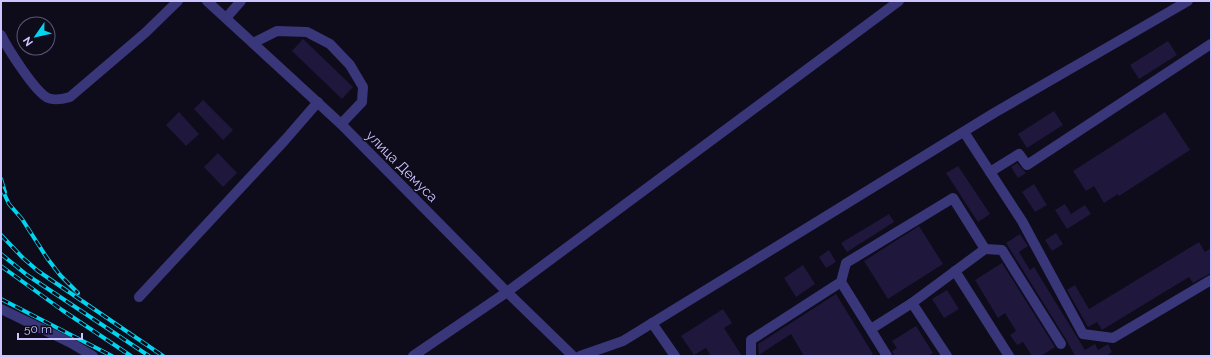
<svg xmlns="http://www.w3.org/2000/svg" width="1212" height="357" font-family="Raleway,sans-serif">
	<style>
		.building { fill: #1f173c }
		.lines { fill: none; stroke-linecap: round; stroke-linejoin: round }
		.minor { stroke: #39367a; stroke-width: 10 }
		.rail-casing { stroke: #01d4ef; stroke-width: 4 }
		.rail { stroke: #0e0b1b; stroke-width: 2.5; stroke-dasharray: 8; stroke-linecap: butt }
		.labels { text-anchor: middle; stroke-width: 3; stroke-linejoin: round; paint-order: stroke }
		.street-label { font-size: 14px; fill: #ccc5ff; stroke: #0e0b1b }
	</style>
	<rect width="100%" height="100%" fill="#0e0b1b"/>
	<g class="building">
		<path d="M303,39L353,87L342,99L292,51Z"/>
		<path d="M1168,41L1177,55L1139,79L1130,65Z"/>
		<path d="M203,100L233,130L223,140L194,109Z"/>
		<path d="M1054,111L1063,125L1027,148L1018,134Z"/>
		<path d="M179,112L199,134L186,146L166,125Z"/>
		<path d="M1165,112L1190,150L1119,196L1118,194L1104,203L1094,186L1086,191L1073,171Z"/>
		<path d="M218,153L237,173L223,187L204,167Z"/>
		<path d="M1017,163L1026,173L1018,178L1011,167Z"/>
		<path d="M958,166L990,214L978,222L946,173Z"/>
		<path d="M1034,184L1047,205L1035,212L1022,192Z"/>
		<path d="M1065,204L1071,214L1085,205L1091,214L1067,229L1055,210Z"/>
		<path d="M889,214L894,222L847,252L841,243Z"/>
		<path d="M919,226L943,264L888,299L864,261Z"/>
		<path d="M1056,233L1063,244L1052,251L1045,240Z"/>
		<path d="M1020,234L1028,246L1019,252L1030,270L1034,267L1085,350L1095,344L1098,350L1108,344L1112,352L1106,356H1075L1067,341L1006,243Z"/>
		<path d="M1199,242L1205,252L1211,248V273L1193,283L1189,277L1102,330L1097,322L1088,327L1067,290L1075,285L1089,309Z"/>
		<path d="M829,250L836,262L826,268L819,257Z"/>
		<path d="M1002,263L1055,347L1041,356H1032L1023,342L1017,345L1010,335L1016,331L1005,313L998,318L975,280Z"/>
		<path d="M803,265L815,284L796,297L784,278Z"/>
		<path d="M947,290L959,309L944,318L932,299Z"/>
		<path d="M836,294L873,354L869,356H804L791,334L759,355L758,344Z"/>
		<path d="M723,309L732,323L724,328L742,356H711L706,348L694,355L681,336Z"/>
		<path d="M916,326L933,353L928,356H894L892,351L897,348L892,341Z"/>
	</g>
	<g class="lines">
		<g class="minor">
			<path d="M207,1L341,124L507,292L573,356"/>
			<path d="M226,18L241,1"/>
			<path d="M1,35C8,49 35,92 48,98C55,101 63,99 70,97L145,33L178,1"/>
			<path d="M253,43L277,31L307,32L330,44L350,65L363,87L362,102L341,124"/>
			<path d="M964,132L1022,221L1083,334L1113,338L1211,280"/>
			<path d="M990,172L1019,154L1027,165L1211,44"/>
			<path d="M985,249L1002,250L1061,344"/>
			<path d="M955,271L1009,356"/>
			<path d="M841,282L887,356"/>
			<path d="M139,297L285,140L318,102"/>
			<path d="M912,303L947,356"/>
			<path d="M1,309L71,343L93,356"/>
			<path d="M652,323L675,356"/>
			<path d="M413,356L507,292L899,1"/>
			<path d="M580,356L623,341L994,113L1188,1"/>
			<path d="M751,356V340L841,282L846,263L953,198L985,249L912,303L871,329"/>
		</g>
		<defs>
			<g id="rail">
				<path d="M1,179L5,192"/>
				<path d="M1,187L9,204L22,219L47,258L60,275L78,293"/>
				<path d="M1,235L23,258L38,271L163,356"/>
				<path d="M1,254L27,275L149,356"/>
				<path d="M1,266L62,310L131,356"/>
				<path d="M1,299L112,356"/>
			</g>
		</defs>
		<use href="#rail" class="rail-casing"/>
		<use href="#rail" class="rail"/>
	</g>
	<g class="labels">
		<g class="street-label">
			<text transform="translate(402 166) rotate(45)" y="5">улица Демуса</text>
		</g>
	</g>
	<rect width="1212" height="357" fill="none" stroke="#ccc5ff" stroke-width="4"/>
	<g transform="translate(36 36) rotate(236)"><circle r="19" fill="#0e0b1b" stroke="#5a5576"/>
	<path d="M0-3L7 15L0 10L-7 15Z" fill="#01d4ef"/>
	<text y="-6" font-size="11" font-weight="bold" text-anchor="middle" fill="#ccc5ff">N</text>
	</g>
	<path d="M18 333v6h64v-6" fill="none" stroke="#ccc5ff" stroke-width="2"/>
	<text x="24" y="333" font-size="12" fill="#ccc5ff" stroke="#0e0b1b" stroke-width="3" paint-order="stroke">50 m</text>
</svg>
